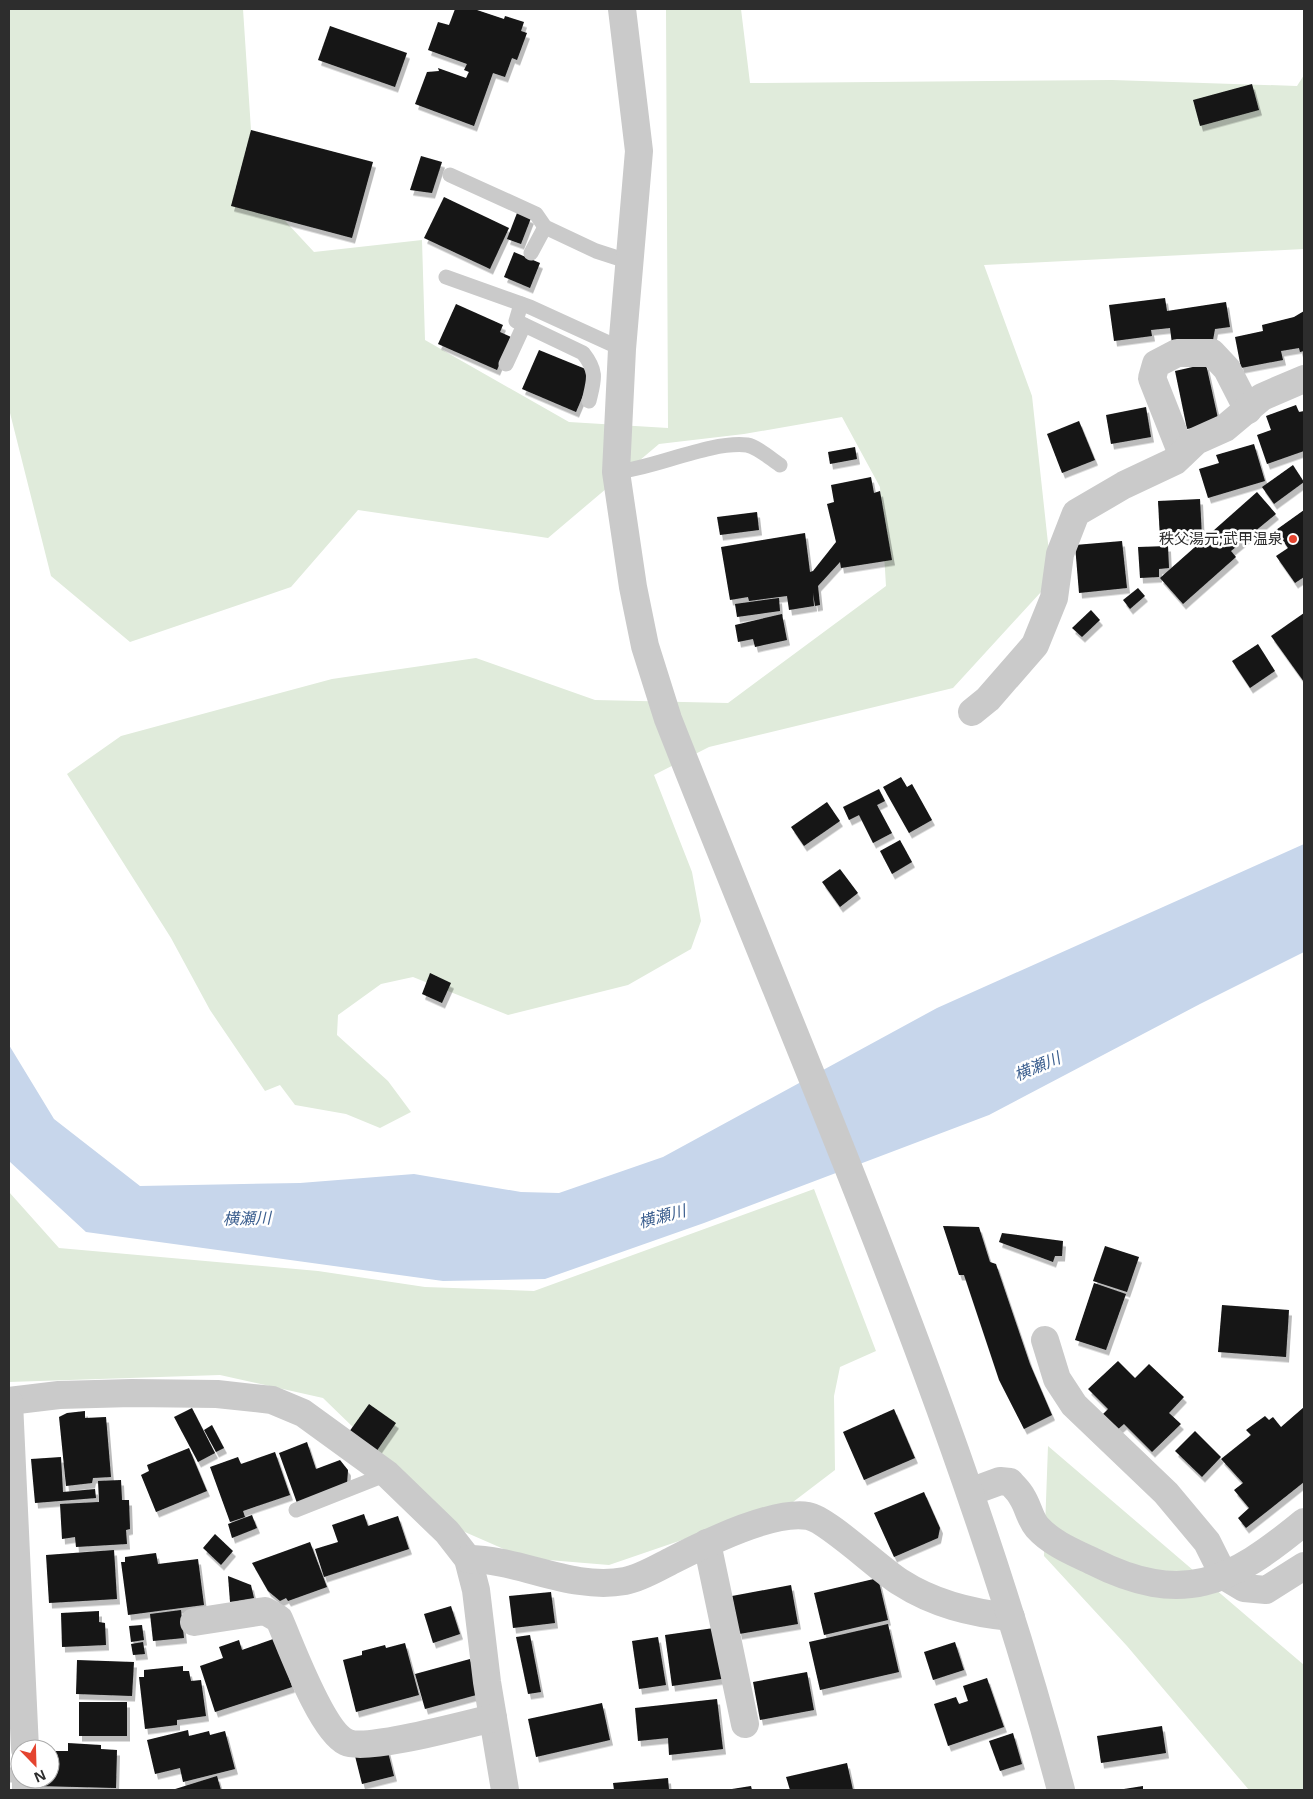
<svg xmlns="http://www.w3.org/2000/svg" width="1313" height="1799" font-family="'Noto Sans','Noto Sans JP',sans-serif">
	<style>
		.green { fill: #e0ebdb }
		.water { fill: #c7d6eb }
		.building { fill: #141414; filter: url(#shadow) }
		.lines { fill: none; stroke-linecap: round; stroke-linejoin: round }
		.service { stroke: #cacaca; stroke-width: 15 }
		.minor { stroke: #cacaca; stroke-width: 28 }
		.tertiary { stroke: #cacaca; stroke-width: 28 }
		.poi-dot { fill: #e4442f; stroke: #fff; stroke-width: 2 }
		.labels { text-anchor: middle; stroke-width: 5; stroke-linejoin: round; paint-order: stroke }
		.poi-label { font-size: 15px; fill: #2d2d2d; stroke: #fff; text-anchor: end }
		.water-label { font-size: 16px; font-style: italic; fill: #3c5f8f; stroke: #fff }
	</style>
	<defs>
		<filter id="shadow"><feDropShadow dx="3" dy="5.5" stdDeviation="0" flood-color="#0004"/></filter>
	</defs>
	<rect width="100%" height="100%" fill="#fff"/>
	<g class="green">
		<path d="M9,9H243L251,130L248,181L314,252L422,240L425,340L569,422L668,428L666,9H741L750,83L1112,80L1297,86L1304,75V249L984,265L1032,396L1052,580L953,688L709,747L654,775L692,872L701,921L691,949L628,985L508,1015L413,977L381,984L338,1015L337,1035L388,1081L411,1112L380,1128L346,1114L295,1105L280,1085L265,1091L210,1010L171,938L67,774L121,736L332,679L476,658L595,700L728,703L886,586L880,487L842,417L744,434L659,444L548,538L358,510L291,587L130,642L51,576L9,409Z"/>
		<path d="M814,1189L876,1351L840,1367L834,1396L835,1470L793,1502L609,1565L524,1558L458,1529L323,1398L220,1375L9,1382V1192L59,1248L318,1271L425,1287L534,1291Z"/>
		<path d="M1048,1446L1304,1665V1790H1249L1127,1646L1044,1556Z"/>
	</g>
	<path class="water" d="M1304,844V952L1200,1004L989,1115L704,1223L545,1279L443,1281L86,1232L9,1161V1045L54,1119L140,1186L300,1183L414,1174L521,1192L559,1193L663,1157L937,1008Z"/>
	<g class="building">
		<path d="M455,9H474L504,19L505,16L524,22L521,31L527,33L517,60L512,58L505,77L493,73L474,126L415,104L427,72L439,71L438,68L466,78L469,72L464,70L467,64L428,50L438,22L449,25Z"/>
		<path d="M330,26L407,53L395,87L318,60Z"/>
		<path d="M1252,84L1259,110L1200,126L1193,100Z"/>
		<path d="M251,130L373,162L352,238L231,206Z"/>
		<path d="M421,156L442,162L432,193L410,190Z"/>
		<path d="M444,197L509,228L490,269L424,238Z"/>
		<path d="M517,213L531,218L521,244L507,239Z"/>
		<path d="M514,252L540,263L530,288L504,277Z"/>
		<path d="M1165,298L1167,311L1226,302L1230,327L1215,329L1213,340L1172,344L1170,328L1151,330L1152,336L1114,341L1109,305Z"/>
		<path d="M456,304L503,325L500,332L511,337L497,370L438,344Z"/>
		<path d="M1304,311V351L1300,352L1299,348L1281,351L1283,360L1241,368L1235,337L1263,331L1262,325L1294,317Z"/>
		<path d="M539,350L593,372L576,412L522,389Z"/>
		<path d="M1206,364L1219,423L1187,429L1175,371Z"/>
		<path d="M1296,405L1299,412L1304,411V451L1267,464L1257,435L1271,430L1266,416Z"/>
		<path d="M1146,407L1151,437L1111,444L1106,415Z"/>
		<path d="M1079,421L1095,460L1062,473L1047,434Z"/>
		<path d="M1254,444L1265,481L1208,498L1199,469L1219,463L1216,455Z"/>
		<path d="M855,447L857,459L830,464L828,452Z"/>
		<path d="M1293,465L1304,482L1274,504L1262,487Z"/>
		<path d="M871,477L874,493L880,491L892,560L841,568L840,562L818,586L820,605L815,606L813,593L814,606L789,610L787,596L749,601L748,597L730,600L721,547L805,533L810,572L813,571L836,542L827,504L834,502L831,485Z"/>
		<path d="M1257,492L1276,514L1231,551L1236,557L1183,604L1160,578Z"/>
		<path d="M1200,499L1202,537L1160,539L1158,501Z"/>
		<path d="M1304,510V577L1295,583L1276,556L1288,548L1276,530Z"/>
		<path d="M757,512L759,530L720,535L717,517Z"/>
		<path d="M1122,541L1127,588L1079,593L1075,545Z"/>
		<path d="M1168,546L1169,568L1159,569V577L1140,578L1138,547Z"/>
		<path d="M1138,588L1145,596L1130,609L1123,600Z"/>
		<path d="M779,598L780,611L737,617L735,604Z"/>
		<path d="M1091,610L1100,620L1082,637L1072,628Z"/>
		<path d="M1304,613V682L1271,636Z"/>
		<path d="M782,614L787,640L755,647L753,639L738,642L735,625Z"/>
		<path d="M1258,644L1275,671L1250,688L1232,661Z"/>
		<path d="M901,777L907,787L912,784L932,820L909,833L883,787Z"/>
		<path d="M879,789L885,801L877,805L892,833L873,843L859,815L849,820L843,807Z"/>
		<path d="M827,802L840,821L804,846L791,827Z"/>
		<path d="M900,840L912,862L892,874L880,851Z"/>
		<path d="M840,869L858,893L840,907L822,882Z"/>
		<path d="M430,973L451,983L442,1003L422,994Z"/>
		<path d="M943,1226L979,1227L990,1262L996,1264L1030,1364L1052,1415L1024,1429L999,1380L964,1275H959Z"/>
		<path d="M1002,1233L1063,1241L1062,1256H1055L1053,1262L999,1242Z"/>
		<path d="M1105,1246L1139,1257L1127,1292L1093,1281Z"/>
		<path d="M1094,1283L1126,1294L1106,1350L1075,1340Z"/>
		<path d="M1222,1305L1289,1310L1286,1357L1218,1352Z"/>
		<path d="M1118,1361L1135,1378L1149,1364L1184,1397L1169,1413L1181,1424L1152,1452L1124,1424L1117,1430L1102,1415L1108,1409L1088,1389Z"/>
		<path d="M369,1404L396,1423L376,1452L349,1432Z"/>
		<path d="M1304,1407V1482L1246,1528L1238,1518L1249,1508L1234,1490L1243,1483L1221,1459L1251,1435L1246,1430L1265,1416L1269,1420L1273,1417L1281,1427Z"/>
		<path d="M192,1408L215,1453L198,1462L174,1417Z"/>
		<path d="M894,1409L915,1458L864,1480L843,1432Z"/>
		<path d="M85,1411V1418L106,1417L111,1477L93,1478L92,1483L66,1486L59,1417L67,1413Z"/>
		<path d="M212,1425L224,1448L216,1452L204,1430Z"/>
		<path d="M1195,1431L1221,1457L1202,1477L1175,1451Z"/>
		<path d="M307,1442L316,1469L340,1460L348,1470L347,1484L297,1503L279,1453Z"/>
		<path d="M189,1448L207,1491L156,1512L141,1475L149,1471L147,1465Z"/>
		<path d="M275,1452L290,1495L243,1511L245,1517L230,1522L210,1467L238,1457L241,1464Z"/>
		<path d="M61,1457L63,1492L95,1489L96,1498L35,1503L31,1459Z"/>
		<path d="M121,1480L122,1500H129L130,1529L126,1530L127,1544L76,1547L75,1537L62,1539L60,1504L99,1502L98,1481Z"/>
		<path d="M924,1492L940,1528L938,1538L894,1557L874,1513Z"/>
		<path d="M364,1514L368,1526L398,1516L409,1549L324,1577L315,1549L338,1542L332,1525Z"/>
		<path d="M252,1515L257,1528L232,1538L228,1524Z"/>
		<path d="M215,1534L233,1551L221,1565L203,1548Z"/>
		<path d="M310,1542L327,1587L288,1601L286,1598L280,1601L268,1591L252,1563Z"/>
		<path d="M114,1550L117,1599L49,1603L46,1555Z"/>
		<path d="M156,1553L158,1564L198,1559L204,1605L128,1615L121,1562H125V1557Z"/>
		<path d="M228,1576L251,1585L254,1598L230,1602Z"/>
		<path d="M878,1578L888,1620L824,1635L814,1593Z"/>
		<path d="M791,1585L798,1624L739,1634L732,1596Z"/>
		<path d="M551,1592L555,1623L513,1628L509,1596Z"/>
		<path d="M451,1606L460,1634L433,1643L424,1614Z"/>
		<path d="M181,1610L184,1638L153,1641L150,1614Z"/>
		<path d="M99,1611V1622L105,1623L106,1645L62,1647L61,1613Z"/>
		<path d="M888,1624L899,1672L820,1690L809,1642Z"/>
		<path d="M142,1625L144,1640L131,1642L129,1626Z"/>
		<path d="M721,1627L728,1678L672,1686L665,1635Z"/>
		<path d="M530,1635L541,1692L528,1694L516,1637Z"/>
		<path d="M658,1637L666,1685L639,1689L632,1641Z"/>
		<path d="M276,1638L292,1687L215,1712L200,1666L223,1658L219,1647L239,1640L242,1650Z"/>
		<path d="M143,1642L145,1654L133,1655L131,1644Z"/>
		<path d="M955,1642L964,1670L933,1680L924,1652Z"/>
		<path d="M405,1643L419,1695L356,1712L343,1660L362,1655V1651L385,1645L386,1648Z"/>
		<path d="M470,1659L480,1694L425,1709L415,1674Z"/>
		<path d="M77,1660L134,1662L132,1696L76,1694Z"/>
		<path d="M183,1666V1671H189L191,1681L201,1680L206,1716L177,1720V1725L145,1729L139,1677H144V1670Z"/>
		<path d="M807,1672L814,1710L760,1720L753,1682Z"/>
		<path d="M987,1678L1004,1727L948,1746L934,1704L956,1697L959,1704L968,1701L963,1686Z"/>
		<path d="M717,1699L723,1749L669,1755L668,1738L638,1741L635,1708Z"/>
		<rect x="79" y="1702" width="48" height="34"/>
		<path d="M602,1703L610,1740L536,1757L528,1719Z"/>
		<path d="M1162,1726L1166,1753L1101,1763L1097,1736Z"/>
		<path d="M188,1730L189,1736L209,1731L210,1735L225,1731L235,1769L183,1782L180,1768L155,1774L147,1740Z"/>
		<path d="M1013,1733L1022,1764L1000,1771L989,1741Z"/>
		<path d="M68,1743L101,1745V1749L117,1750L116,1788L37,1786V1779H50V1751H68Z"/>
		<path d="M387,1748L394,1776L362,1784L355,1756Z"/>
		<path d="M847,1763L853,1790H790L786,1777Z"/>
		<path d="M217,1776L221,1790H172Z"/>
		<path d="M668,1778L669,1790H614L613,1783Z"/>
		<path d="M751,1786L752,1790H732V1789Z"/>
		<path d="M1143,1786V1790H1124V1789Z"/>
	</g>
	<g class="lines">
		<g class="service">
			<path d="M450,175L536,214L545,227L596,251L630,262"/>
			<path d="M531,253L545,227"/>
			<path d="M446,277L530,307L622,349"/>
			<path d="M521,304L516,321L583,353C598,372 594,380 589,401"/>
			<path d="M506,364L524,325"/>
			<path d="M616,472C655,468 710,441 747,445C758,447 771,459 780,465"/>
			<path d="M296,1510L387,1474"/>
			<path d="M9,1775H20"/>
		</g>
		<g class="minor">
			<path d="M1182,454L1152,378L1156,364L1177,353H1212L1227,369L1248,410"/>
			<path d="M972,712L988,699L1035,645L1054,598L1060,554L1076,513L1124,485L1175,461L1196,441L1225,428L1262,397L1304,379"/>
			<path d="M1045,1340L1057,1379L1074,1405L1166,1493L1207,1542L1224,1576L1244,1588L1266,1590L1304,1566"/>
			<path d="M9,1401L59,1395L132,1393L217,1394L272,1400L303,1413L387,1474L447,1532L468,1559L476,1590L487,1682L505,1790"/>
			<path d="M9,1402L25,1749"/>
			<path d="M970,1492L1000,1481L1010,1482C1014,1487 1019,1491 1022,1497C1028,1506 1030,1519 1037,1527C1051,1543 1073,1552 1092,1561C1183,1607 1230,1583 1304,1522"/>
			<path d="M707,1543L745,1724"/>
			<path d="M468,1559C520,1559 571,1591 625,1581C641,1578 659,1567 673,1560C706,1543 773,1510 808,1516C827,1519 880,1570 900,1582C934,1604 971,1613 1011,1617"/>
			<path d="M194,1622L265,1611L279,1619C291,1646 321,1730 346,1742C366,1752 467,1724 493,1718"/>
			<path d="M26,1779V1790"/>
		</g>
		<path class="tertiary" d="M622,9L639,151L622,349L616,472L633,587L645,646L668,719C807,1073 964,1422 1061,1790"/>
	</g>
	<circle class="poi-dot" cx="1293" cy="539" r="5"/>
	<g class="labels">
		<g class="poi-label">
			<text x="1283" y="544">秩父湯元;武甲温泉</text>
		</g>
		<g class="water-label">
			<text transform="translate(1037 1066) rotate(-23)" y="6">横瀬川</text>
			<text transform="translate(662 1216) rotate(-15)" y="6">横瀬川</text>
			<text transform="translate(247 1218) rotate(-1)" y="6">横瀬川</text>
		</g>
	</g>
	<rect width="1313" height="1799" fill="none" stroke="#2d2d2d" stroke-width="20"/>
	<g transform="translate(35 1764) rotate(157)"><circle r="24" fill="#ffffff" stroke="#ababab"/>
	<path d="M0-4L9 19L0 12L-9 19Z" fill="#e4442f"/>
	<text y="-8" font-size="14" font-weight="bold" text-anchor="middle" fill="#2d2d2d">N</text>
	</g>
</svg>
